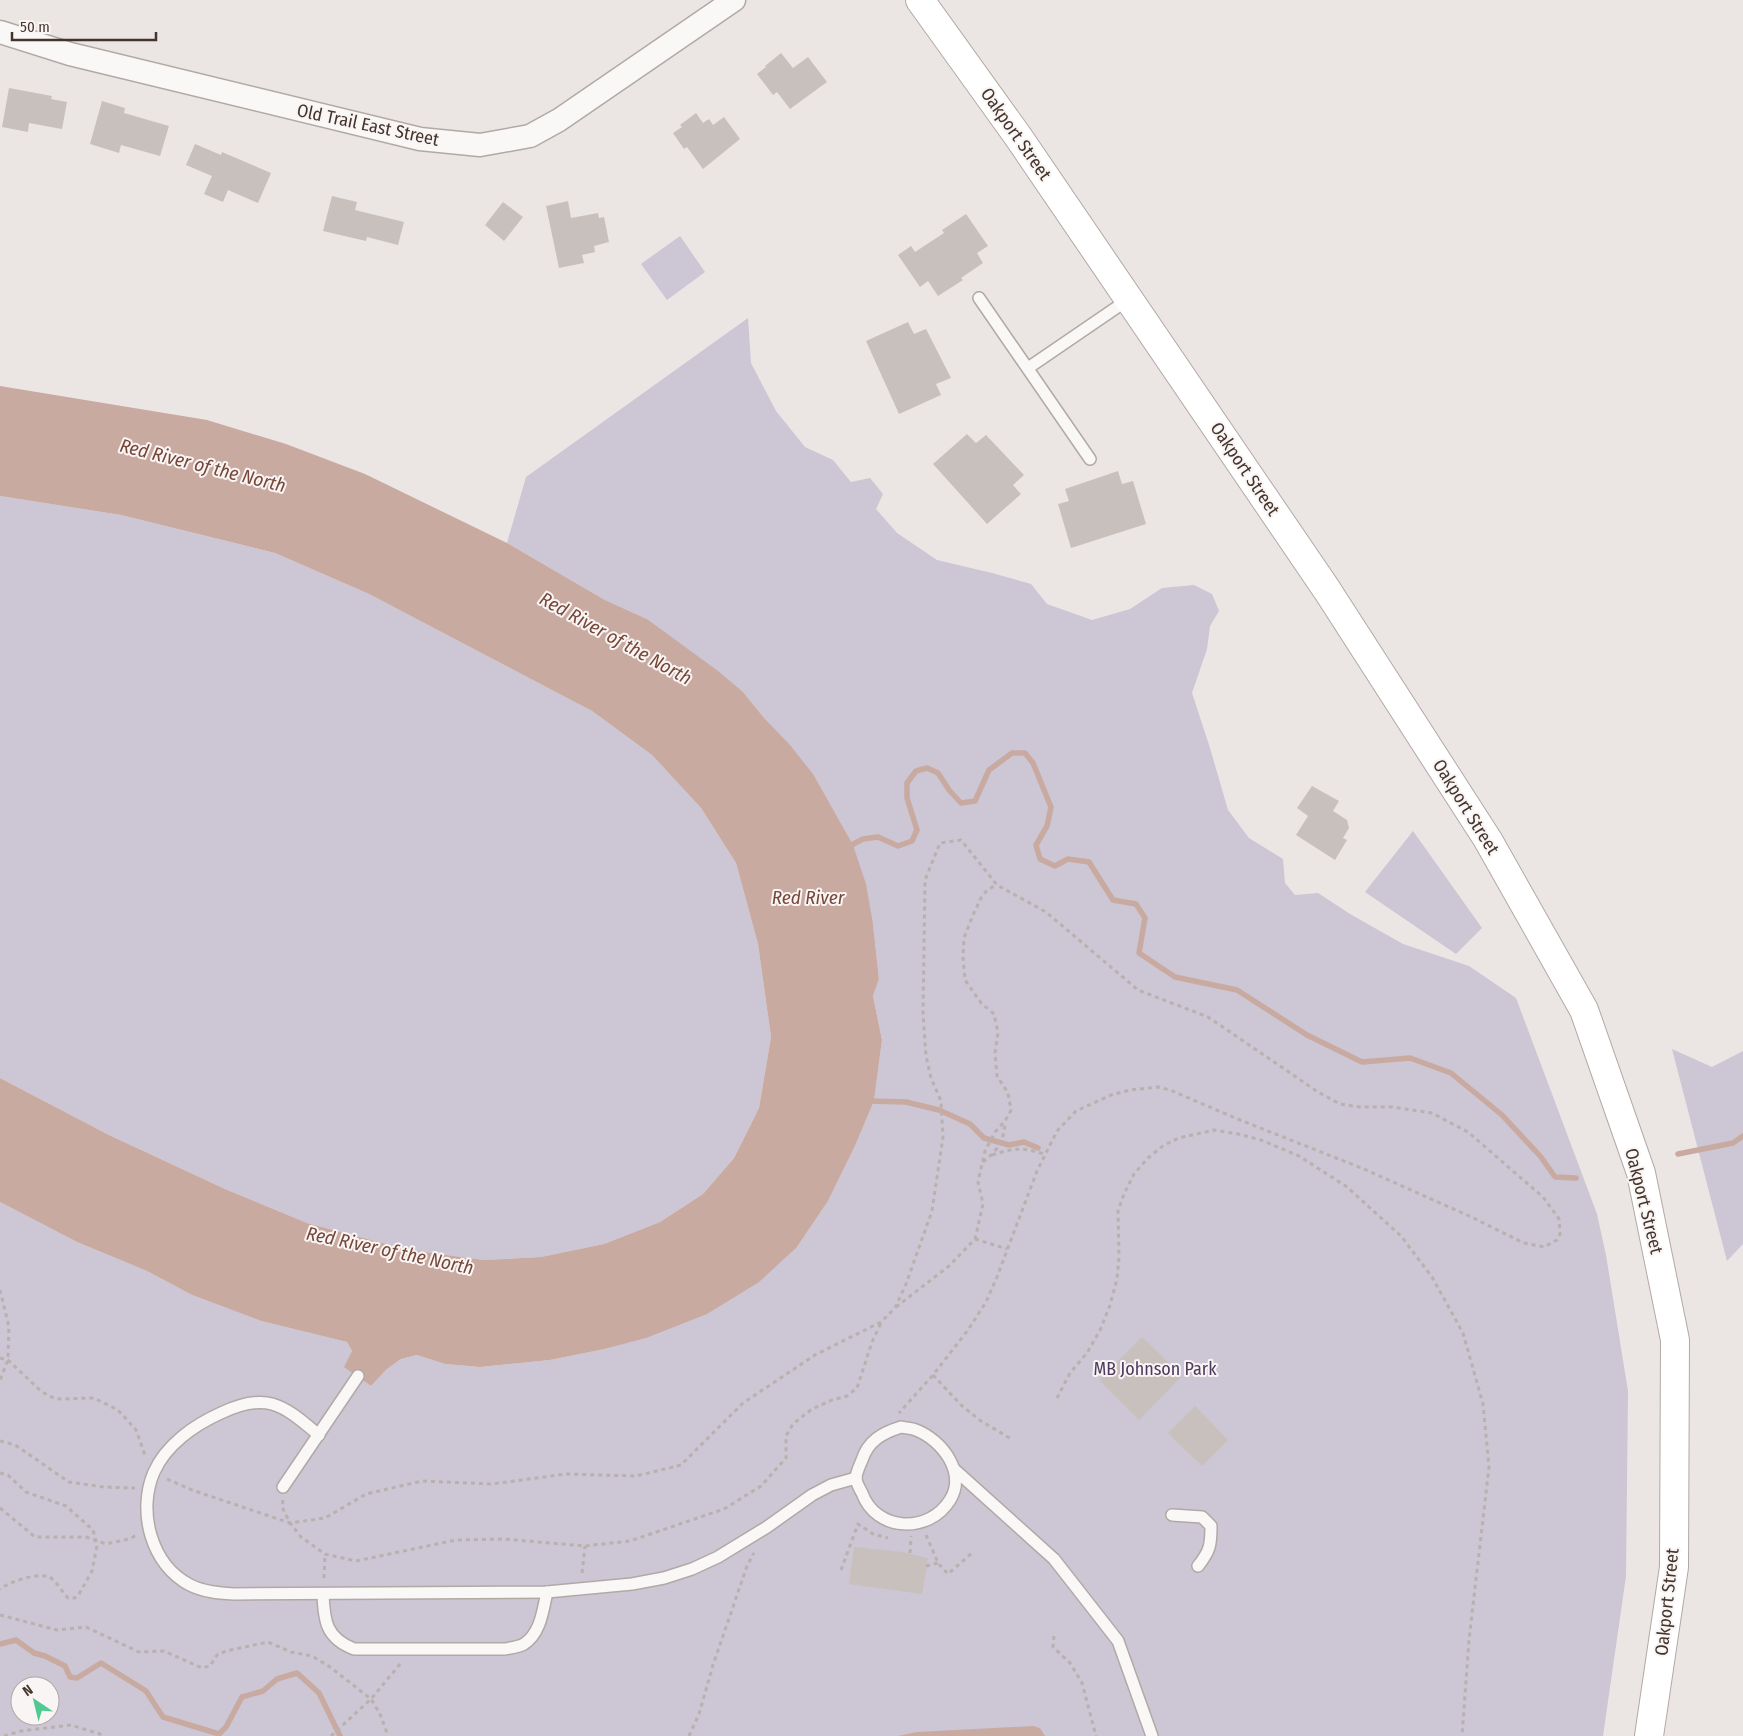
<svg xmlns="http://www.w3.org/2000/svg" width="1743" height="1736" font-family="'Fira Sans Condensed',sans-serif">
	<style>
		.green { fill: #ccc6d5; fill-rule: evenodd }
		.water { fill: #c9aaa1 }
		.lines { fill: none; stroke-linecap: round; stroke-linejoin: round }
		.stream { stroke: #c9aaa1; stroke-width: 5.5 }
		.building { fill: #c8c0bc }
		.lane-casing { stroke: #b2a9a5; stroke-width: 14 }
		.street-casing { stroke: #b2a9a5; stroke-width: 25 }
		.secondary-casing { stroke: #b2a9a5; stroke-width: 30 }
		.path { stroke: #b8b1ae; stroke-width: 3; stroke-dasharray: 4 4; stroke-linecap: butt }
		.lane { stroke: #faf8f7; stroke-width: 11 }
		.street { stroke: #faf8f7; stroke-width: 22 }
		.secondary { stroke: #fff; stroke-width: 28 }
		.labels { text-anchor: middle; stroke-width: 4; stroke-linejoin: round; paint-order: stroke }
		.street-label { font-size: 18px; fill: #43342c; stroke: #f9f5f4 }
		.park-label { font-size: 18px; fill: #4d3a5e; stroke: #f9f5f4 }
		.water-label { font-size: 19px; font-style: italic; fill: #764738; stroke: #f9f5f4 }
	</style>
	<rect width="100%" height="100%" fill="#ebe6e4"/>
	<g class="green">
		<path d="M680,236L705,272L667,300L641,264Z"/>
		<path d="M748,318L751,363L776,411L805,447L833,460L851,482L870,478L883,494L876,509L897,533L937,560L992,573L1031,584L1047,604L1092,620L1130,609L1162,588L1194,585L1212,594L1219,611L1210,626L1207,649L1192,693L1210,748L1228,810L1249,838L1283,859L1285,883L1295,895L1318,893L1350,914L1403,944L1469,966L1516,998L1597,1214L1606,1255L1628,1391L1626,1576L1603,1736H0V1202L77,1242L147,1271L192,1295L261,1321L347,1342L352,1351L345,1367L371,1386L387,1369L401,1359L417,1355L445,1364L480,1367L550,1360L600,1350L797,1247L828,1201L855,1146L874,1101L882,1040L873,996L879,979L873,924L765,719L743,692L647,619L605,600L507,543L526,477ZM20,1686H50V1716H20Z"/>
		<path d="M0,496L121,515L275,553L369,594L592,711L652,755L701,808L736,863L758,944L771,1037L759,1108L734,1158L703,1194L660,1222L604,1244L541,1257L484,1260L409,1250L307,1223L225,1189L109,1135L0,1078Z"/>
		<path d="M1413,831L1482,928L1456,954L1365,892Z"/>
		<path d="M1672,1049L1712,1067L1743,1051V1244L1727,1261Z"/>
	</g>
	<g class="water">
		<path d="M0,386L207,420L286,444L365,474L507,543L605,600L647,619L718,671L743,692L765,719L790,745L813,774L853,845L866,884L873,924L879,979L873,996L882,1040L874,1101L855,1146L828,1201L797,1247L759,1282L707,1314L646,1338L600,1350L550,1360L480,1367L445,1364L417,1355L401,1359L387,1369L371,1386L344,1367L352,1351L347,1342L261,1321L192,1295L147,1271L77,1242L0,1202V1078L109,1135L225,1189L307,1223L409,1250L484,1260L541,1257L604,1244L660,1222L703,1194L734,1158L759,1108L771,1037L758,944L736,863L701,808L652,755L592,711L369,594L275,553L121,515L0,496Z"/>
		<path d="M1033,1726L1040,1728L1045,1736H898L917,1732Z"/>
	</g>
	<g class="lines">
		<g class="stream">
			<path d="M846,848L863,839L878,837L898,846L912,841L917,830L907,798V783L916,771L927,768L938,773L949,790L961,803L975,801L989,770L1012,753H1025L1033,763L1051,807L1047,826L1036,845L1040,859L1055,866L1068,859L1089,862L1113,900L1136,904L1145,918L1139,953L1175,977L1237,990L1307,1035L1362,1062L1410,1058L1451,1073L1502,1115L1541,1157L1555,1177L1576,1178"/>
			<path d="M868,1101L906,1102L939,1110L970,1124L984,1138L1009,1145L1024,1142L1038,1148"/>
			<path d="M1678,1154L1733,1143L1743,1136"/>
			<path d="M0,1644L16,1640L34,1653L45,1656L65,1666L70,1677L77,1678L101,1663L146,1691L163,1717L219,1734L226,1727L242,1697L263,1691L277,1679L297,1673L319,1693L340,1736"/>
		</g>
	</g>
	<g class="building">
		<path d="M781,53L793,68L808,57L827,82L790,109L777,92L773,95L757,74L766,67L765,66Z"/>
		<path d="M9,88L52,96L51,99L67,102L62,129L29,123L28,132L2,127Z"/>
		<path d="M102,101L125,108L124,113L169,126L160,156L121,145L119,153L90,144Z"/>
		<path d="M696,113L703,123L709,119L713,125L724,117L740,139L703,169L687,147L684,149L673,133L682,127L680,125Z"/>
		<path d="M195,144L221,155L222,152L271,173L258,203L228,190L223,202L204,194L212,176L186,165Z"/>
		<path d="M332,196L357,202L355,210L404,222L398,245L367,237L366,241L323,231Z"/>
		<path d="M568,201L571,218L598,213L599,218L604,217L609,242L594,246L595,252L582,255L584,263L559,268L546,206Z"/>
		<path d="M503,202L523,217L504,241L485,225Z"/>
		<path d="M966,214L988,246L977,253L983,263L961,278L963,280L938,296L928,281L920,287L898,255L911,246L915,252L944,233L942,230Z"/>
		<path d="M908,322L914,334L926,329L951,378L936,384L941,395L899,414L866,341Z"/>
		<path d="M967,434L976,443L986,435L1024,475L1013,485L1021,494L987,524L933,464Z"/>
		<path d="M1118,471L1122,484L1133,481L1146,524L1071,548L1058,504L1069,501L1065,489Z"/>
		<path d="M1312,786L1339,801L1333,811L1347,820L1349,828L1343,838L1347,840L1335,860L1296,835L1308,816L1297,808Z"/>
		<path d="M1142,1337L1182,1376L1139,1420L1099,1380Z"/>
		<path d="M1195,1406L1228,1440L1202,1466L1168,1433Z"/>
		<path d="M854,1547L902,1552L928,1558L922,1594L849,1584Z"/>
	</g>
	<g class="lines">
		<defs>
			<g id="lane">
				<path d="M979,298L1090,459"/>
				<path d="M1028,368L1129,299"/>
				<path d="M901,1427C905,1428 911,1428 916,1430C942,1440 967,1473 950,1500C929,1534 876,1532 862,1493C860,1489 856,1483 856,1478C856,1473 860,1465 862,1460C868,1441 882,1433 901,1427Z"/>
				<path d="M319,1435C305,1424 290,1409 272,1404C255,1399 236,1406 221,1413C194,1425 166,1445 154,1472C137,1511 151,1565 190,1585C204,1592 219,1593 234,1594L547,1592L632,1584L664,1578L692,1569L718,1557L767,1527L812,1495L831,1485L856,1478"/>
				<path d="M954,1469L1054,1559L1118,1641L1152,1736"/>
				<path d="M283,1487L358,1376"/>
				<path d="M1172,1515L1202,1517L1211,1526C1211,1545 1210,1551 1198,1566"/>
				<path d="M323,1594C324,1621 326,1638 354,1649H505C510,1648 519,1647 524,1644C541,1633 543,1609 547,1592"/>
			</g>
			<path id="street" d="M0,32L70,54L420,139L480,145L530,136L559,120L734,0"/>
			<path id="secondary" d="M920,0L1017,135L1327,590L1488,840L1584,1010L1641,1173L1675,1340L1674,1567L1649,1736"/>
		</defs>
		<use href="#lane" class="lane-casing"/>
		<use href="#street" class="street-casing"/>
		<use href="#secondary" class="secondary-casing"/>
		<g class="path">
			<path d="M992,1155C1014,1148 1022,1147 1044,1154"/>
			<path d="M983,1162C998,1150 1004,1141 1005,1122"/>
			<path d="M975,1239L1007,1249"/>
			<path d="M0,1290L9,1327L8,1360L0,1380"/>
			<path d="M896,1307L949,1266L975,1239L983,1204L978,1182L985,1151L995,1132L1005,1121L1011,1110L1008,1093L997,1076L995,1053L998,1033L994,1014L981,1003L965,980L963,957L964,938L973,915L981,898L988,889L997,885"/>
			<path d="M0,1358L8,1360L42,1392L56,1399L94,1398L118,1410L136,1430L146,1458"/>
			<path d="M933,1375L961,1405L981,1421L1013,1440"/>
			<path d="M1057,1398L1070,1373L1087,1353L1101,1328L1110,1305L1117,1279L1119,1257L1118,1211L1124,1194L1134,1174L1148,1158L1164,1145L1179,1138L1214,1130L1238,1134L1261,1140L1299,1156L1347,1187L1401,1236L1432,1277L1463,1333L1483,1404L1489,1467L1469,1640L1462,1736"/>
			<path d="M0,1441L15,1445L69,1482L104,1487L135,1488"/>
			<path d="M0,1473L8,1475L26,1492L66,1506L93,1530L97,1546L92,1571L79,1594L75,1598H68C62,1592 56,1580 49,1577C38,1572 9,1582 0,1589"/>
			<path d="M167,1479L192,1490L290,1523L325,1518L366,1494L422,1481L492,1484L566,1474L636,1476L681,1465L743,1403L815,1355L881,1322L895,1308L906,1284L932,1211L943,1137L941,1101L931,1078L926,1056L923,1013L925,880L940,843L961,840L997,885L1046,912L1138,990L1208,1017L1318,1092L1340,1104L1360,1107H1392L1432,1113L1468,1132L1543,1197L1559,1219L1560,1234L1557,1240L1544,1247L1524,1243L1467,1215L1364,1169L1240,1120L1170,1090L1158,1087L1130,1090L1111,1095L1076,1111L1057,1131L1037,1171L997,1277L986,1302L968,1330L933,1375L899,1413"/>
			<path d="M283,1500L282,1507L290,1523L301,1537L325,1554L356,1561L456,1540L504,1539L585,1546L630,1541L724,1509L761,1486L786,1458V1436L793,1424L812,1409L832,1400L847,1396L857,1388L872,1342L881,1323"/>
			<path d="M0,1508L35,1537H86L106,1544L129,1539L137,1535"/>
			<path d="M926,1535L938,1563L948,1574L972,1553"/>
			<path d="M910,1553L911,1536"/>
			<path d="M926,1566L938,1563"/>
			<path d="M841,1570L858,1524L873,1534L888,1538"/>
			<path d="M582,1573L585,1546"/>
			<path d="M324,1578L325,1554"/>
			<path d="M0,1615L57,1630L86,1627L139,1652L164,1651L202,1668L210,1666L217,1655L226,1651L268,1642L291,1652L312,1656L330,1667L371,1699L380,1714L388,1736"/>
			<path d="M1054,1636L1053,1647L1070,1663L1082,1683L1096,1736"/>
			<path d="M4,1736L21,1731L71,1725L100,1734L103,1736"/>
			<path d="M331,1736L371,1699L401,1663"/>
			<path d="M689,1736L699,1714L713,1665L747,1566L754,1553"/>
		</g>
		<use href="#lane" class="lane"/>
		<use href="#street" class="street"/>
		<use href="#secondary" class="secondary"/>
	</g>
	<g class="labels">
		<g class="street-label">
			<text transform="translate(368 125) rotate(12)" y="6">Old Trail East Street</text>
			<text transform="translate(1016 134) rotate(55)" y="6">Oakport Street</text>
			<text transform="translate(1245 469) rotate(56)" y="6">Oakport Street</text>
			<text transform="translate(1466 807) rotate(58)" y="6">Oakport Street</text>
			<text transform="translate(1644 1201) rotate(76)" y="6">Oakport Street</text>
			<text transform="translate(1667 1602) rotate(-84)" y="6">Oakport Street</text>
		</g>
		<g class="park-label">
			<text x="1155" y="1375">MB Johnson Park</text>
		</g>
		<g class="water-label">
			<text transform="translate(203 465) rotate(14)" y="7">Red River of the North</text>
			<text transform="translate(616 638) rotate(29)" y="7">Red River of the North</text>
			<text x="808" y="904">Red River</text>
			<text transform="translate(390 1250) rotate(12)" y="7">Red River of the North</text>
		</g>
	</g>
	<g transform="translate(35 1701) rotate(325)"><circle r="24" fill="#f9f5f4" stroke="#b0a8a4"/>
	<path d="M0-4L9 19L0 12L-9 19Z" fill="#50c992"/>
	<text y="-8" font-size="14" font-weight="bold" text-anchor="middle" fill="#43342c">N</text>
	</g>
	<path d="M12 32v8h144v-8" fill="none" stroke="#43342c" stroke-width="2.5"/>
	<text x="20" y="32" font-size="15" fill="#43342c" stroke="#f9f5f4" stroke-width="4" paint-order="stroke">50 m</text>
</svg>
